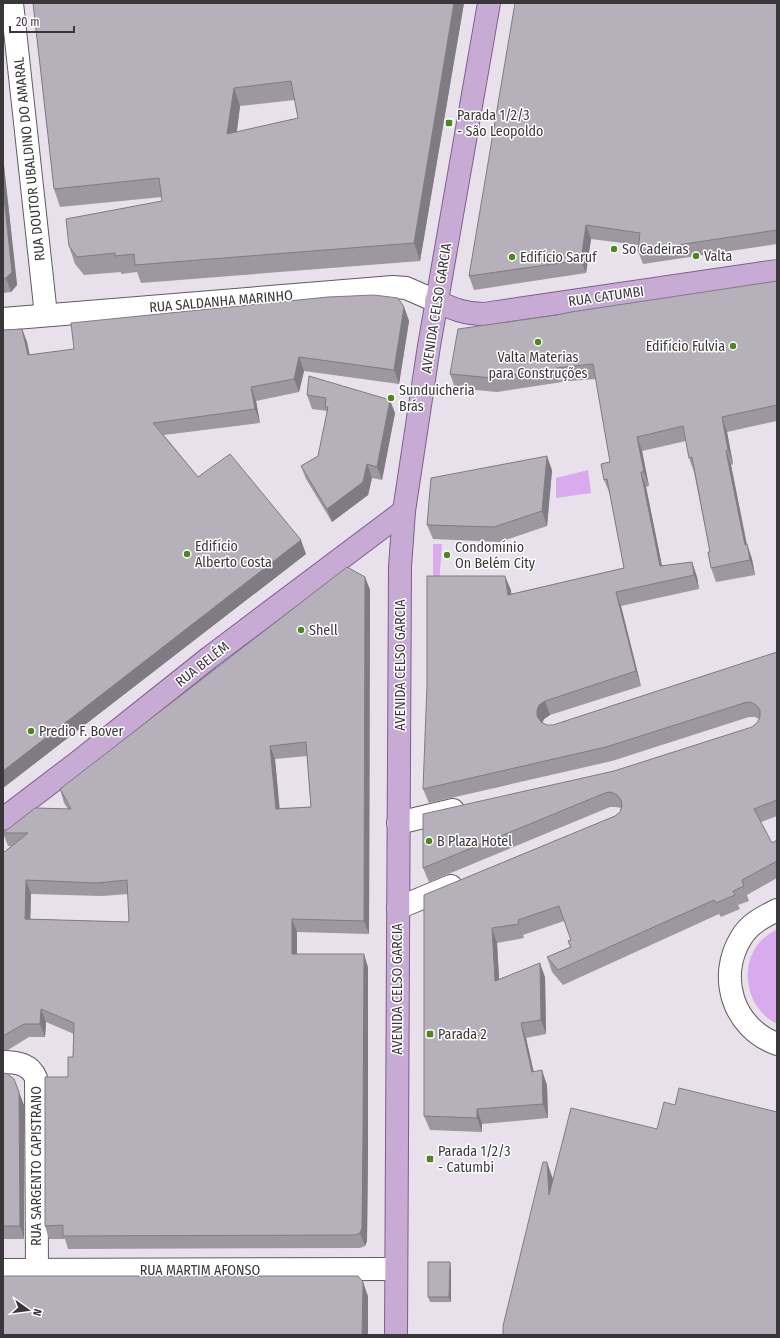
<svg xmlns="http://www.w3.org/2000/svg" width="780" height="1338" font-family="'Fira Sans Condensed',sans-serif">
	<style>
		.green { fill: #daaaef }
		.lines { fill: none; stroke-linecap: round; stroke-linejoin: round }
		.minor-casing { stroke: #605a62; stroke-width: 24 }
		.major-casing { stroke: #7e5e8c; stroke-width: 24 }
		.minor { stroke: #fff; stroke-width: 22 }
		.major { stroke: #c7abd4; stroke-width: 22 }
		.wall { fill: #9d97a0; fill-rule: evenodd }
		.shaded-wall { fill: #7f7b82 }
		.building { fill: #b6b0ba; stroke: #7f7b82; fill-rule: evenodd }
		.poi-dot { fill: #4d8723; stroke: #fff; stroke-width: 1.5 }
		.labels { text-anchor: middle; stroke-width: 3; stroke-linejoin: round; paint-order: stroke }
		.poi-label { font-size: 14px; fill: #3a373b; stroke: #fff; text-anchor: start }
		.street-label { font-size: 14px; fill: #3a373b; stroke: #fff }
	</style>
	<rect width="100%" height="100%" fill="#e8e1eb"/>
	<g class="green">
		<path d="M588,470L591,493L556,498V478Z"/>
		<path d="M433,544H442L439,586H433Z"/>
		<path d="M777,929V1024C749,1010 739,973 756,947C761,939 769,934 777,929Z"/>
	</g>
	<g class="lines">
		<defs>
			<g id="minor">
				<path d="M12,3L46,315"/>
				<path d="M3,319L393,287L406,288L436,301"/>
				<path d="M398,823L453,810"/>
				<path d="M398,908L451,886"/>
				<path d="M777,910C763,917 749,924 741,938C717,977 733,1028 777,1044"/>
				<path d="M3,1062C17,1062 30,1064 36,1078L37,1270"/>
				<path d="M3,1270L396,1269"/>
			</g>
			<g id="major">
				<path d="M436,301C453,309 465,314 484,314L777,271"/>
				<path d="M3,819L78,762L210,657L404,511"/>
				<path d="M396,1335L400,567L404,511L429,346L489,3"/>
			</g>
		</defs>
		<use href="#minor" class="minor-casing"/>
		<use href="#major" class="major-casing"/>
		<use href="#minor" class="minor"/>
		<use href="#major" class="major"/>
	</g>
	<g class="wall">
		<path d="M33,3H464L420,261L141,283L137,272L121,274V272L84,275L75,264L69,246L162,201V197L60,207L54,189ZM295,100L298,118L237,132L240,106Z"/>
		<path d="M777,3V244L643,264L638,251L639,245L591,239L586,273L474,290L469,276Z"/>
		<path d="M3,157L17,285L11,292L3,293Z"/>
		<path d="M777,281V421L727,432L733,464L731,465L747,544L752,559L755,575L716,582L711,568L710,552L694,472L689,458L686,441L642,451L649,486L646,487L662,566L692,562L697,577L699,589L621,606L641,686L550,715L544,719L542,723L547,725H553L777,652V816L761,822L772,843L777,840V878L747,895L749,901L738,905L740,909L721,917L719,914L563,985L552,972L547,957L570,947L568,941L571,940L564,921L523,935L524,938L497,943L499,979L545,977L546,1034L526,1038L533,1071L547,1085L548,1118L482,1124V1132L430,1130L424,1116V895L615,816L620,812L621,808L616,807H610L429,882L423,868L614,771L752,727L757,723L759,719L755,717H749L612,761L429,803L423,789L511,590V594L624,568L610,494L604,480L610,462L596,379L569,381L497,392L455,388L450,374L557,315Z"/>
		<path d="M404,307L409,321L399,384L304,371L299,392L256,401L260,423L164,435L198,477L306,554L3,788V330L22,329L27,342L30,355Z"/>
		<path d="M309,376L395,413L382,480L372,478L368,495L332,522L306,479L301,466L318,456L327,412V411L312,409L307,395Z"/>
		<path d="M552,470L547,526L500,542L433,539L427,525Z"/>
		<path d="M365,577L370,590L369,934L297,932V954L368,967V1148L367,1241L365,1246L360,1248L68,1249L65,1239H49L45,1226L68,1077L73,1057L74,1034L46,1022L45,1037H29L8,1050H3V853L11,846H8L3,833L68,809L64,803L60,789ZM307,756L311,807L279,808L275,759ZM31,894L102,896L128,894L129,922L30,919Z"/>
		<path d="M3,1074L24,1105V1239H3Z"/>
		<path d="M451,1268V1302H430L428,1297Z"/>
	</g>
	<g class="shaded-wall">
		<path d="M454,3H464L420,261L414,243Z"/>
		<path d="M234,88L240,106L234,152L227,134Z"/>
		<path d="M3,157L17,285L11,292L6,278L3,188Z"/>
		<path d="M586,225L591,239L586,273L581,260Z"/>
		<path d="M404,307L409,321L399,384L394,370Z"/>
		<path d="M22,329L27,342L32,369L28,355Z"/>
		<path d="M299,357L304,371L299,392L294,379Z"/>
		<path d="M251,387L256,401L260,423L255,409Z"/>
		<path d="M390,400L395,413L382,480L377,467Z"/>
		<path d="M722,417L727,432L733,464L728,450Z"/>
		<path d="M637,437L642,451L649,486L644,472Z"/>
		<path d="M726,451L731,465L747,547V544L752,559L755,575L745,545Z"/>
		<path d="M547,456L552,470L547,526L542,511Z"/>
		<path d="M367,464L372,478L368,495L332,522L327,509Z"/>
		<path d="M641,472L646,487L665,581L660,566Z"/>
		<path d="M301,540L306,554L3,788V771Z"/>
		<path d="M692,562L697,577L699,589L694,575Z"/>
		<path d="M505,576L511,590L513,609L508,595Z"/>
		<path d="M365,577L370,590L369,934L364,921Z"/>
		<path d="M616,592L621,606L641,686L636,671Z"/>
		<path d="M545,701L550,715L544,719L542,724L537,716V710L539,705Z"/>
		<path d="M270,746L275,759L281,822L276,809Z"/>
		<path d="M26,880L31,894L30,932L25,919Z"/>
		<path d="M292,919L297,932V965L292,952Z"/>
		<path d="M492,928L497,943L500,995L495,981Z"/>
		<path d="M364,954L368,967V1148L367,1241L365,1246L360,1233Z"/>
		<path d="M540,963L545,977L546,1034L541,1020Z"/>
		<path d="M41,1009L46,1022L45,1037L40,1024Z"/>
		<path d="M521,1023L526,1038L537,1086L532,1072Z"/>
		<path d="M542,1070L547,1085L548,1118L543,1104Z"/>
		<path d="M19,1092L24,1105V1239L20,1226Z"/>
		<path d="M477,1109L482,1124V1132L477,1118Z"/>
		<path d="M547,1162L554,1182L549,1195Z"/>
		<path d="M450,1262L451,1268V1302L449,1297Z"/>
		<path d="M363,1282L368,1296V1335H362Z"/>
	</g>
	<g class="building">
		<path d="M33,3H454L414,243L135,265L134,254L115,256V253L77,257L69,246L66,219L162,201L159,178L54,189ZM291,81L298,118L227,134L234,88Z"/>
		<path d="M515,3H777V230L638,251L640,233L586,225L581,260L469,276Z"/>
		<path d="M3,188L12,272L6,278L3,279Z"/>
		<path d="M777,281V405L722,417L728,450L726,451L745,545L747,544L750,560L711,568L708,552H710L692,457L689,458L683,426L637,437L644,472H641L660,566L692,562L694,575L616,592L636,671L545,701L539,705L537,710V716L541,722L547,725H553L777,652V800L754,809L772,843L777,840V861L742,880L744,886L733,891L735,895L716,903L714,900L558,970L547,957L571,947L568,941L571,940L559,906L518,920L519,924L492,928L495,981L540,963L541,1020L521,1023L532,1072L542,1070L543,1104L477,1109V1118L424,1116V895L615,816L620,812L622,806L621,800L617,795L611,792L605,793L423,868V814L614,771L752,727L757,723L760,717V710L756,705L750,702L744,703L606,747L423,789L427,685V576H505L508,595L624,568L607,479L604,480L601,464L610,462L593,364L564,367L492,378L450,374L458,329L557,315L571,312Z"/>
		<path d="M374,295L398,298L404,307L394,370L299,357L294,379L251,387L255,409L153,423L198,477L230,454L301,540L3,771V330L22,329L28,355L74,349L71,323L328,297Z"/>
		<path d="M309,376L390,400L377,467L367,464L363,482L327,509L301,466L318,456L328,407H325L326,398L307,395Z"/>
		<path d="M547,456L542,511L494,527L427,525L431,478Z"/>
		<path d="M347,567L365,577L364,921L292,919V954H364L363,1135L362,1228L360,1233L355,1235L63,1236V1225L45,1226V1077H68V1057H73L74,1023L41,1009L40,1024H24L3,1036V853L28,833H3L35,808L71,809L60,789ZM306,742L311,807L276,809L270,746ZM26,880L97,883L127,880L129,922L25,919Z"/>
		<path d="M6,1073L14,1079L19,1092L20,1226H3V1074Z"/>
		<path d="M679,1088L777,1112V1335H508L503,1334V1326L543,1162H547L549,1195L571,1108L657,1129L664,1102L675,1105Z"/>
		<path d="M428,1262H450L449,1297H428Z"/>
		<path d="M3,1276H358L363,1282L362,1335H3Z"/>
	</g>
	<g class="poi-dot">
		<rect x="445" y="119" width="8" height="8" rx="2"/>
		<circle cx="614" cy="249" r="4"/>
		<circle cx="696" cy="256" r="4"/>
		<circle cx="512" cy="257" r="4"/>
		<circle cx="538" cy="342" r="4"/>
		<circle cx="733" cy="346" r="4"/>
		<circle cx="391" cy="398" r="4"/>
		<circle cx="187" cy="554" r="4"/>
		<circle cx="447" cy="555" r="4"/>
		<circle cx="301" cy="630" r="4"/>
		<circle cx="31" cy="731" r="4"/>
		<circle cx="429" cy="841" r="4"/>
		<rect x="426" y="1030" width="8" height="8" rx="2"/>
		<rect x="426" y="1155" width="8" height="8" rx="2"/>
	</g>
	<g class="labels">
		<g class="poi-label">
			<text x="457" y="120">Parada 1/2/3<tspan x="457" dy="16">- São Leopoldo</tspan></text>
			<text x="622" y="254">So Cadeiras</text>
			<text x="704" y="261">Valta</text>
			<text x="520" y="262">Edifício Saruf</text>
			<text x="725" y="351" text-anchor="end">Edifício Fulvia</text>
			<text x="538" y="362" text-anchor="middle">Valta Materias<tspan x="538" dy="16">para Construções</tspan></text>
			<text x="399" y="395">Sunduicheria<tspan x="399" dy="16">Brás</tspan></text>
			<text x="195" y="551">Edifício<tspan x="195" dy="16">Alberto Costa</tspan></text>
			<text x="455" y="552">Condomínio<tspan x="455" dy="16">On Belém City</tspan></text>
			<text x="309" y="635">Shell</text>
			<text x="39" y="736">Predio F. Bover</text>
			<text x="437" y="846">B Plaza Hotel</text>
			<text x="438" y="1039">Parada 2</text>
			<text x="438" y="1156">Parada 1/2/3<tspan x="438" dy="16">- Catumbi</tspan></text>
		</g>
		<g class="street-label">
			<text transform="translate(29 159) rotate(-96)" y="5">RUA DOUTOR UBALDINO DO AMARAL</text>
			<text transform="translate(606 296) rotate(-8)" y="5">RUA CATUMBI</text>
			<text transform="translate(221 301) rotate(-5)" y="5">RUA SALDANHA MARINHO</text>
			<text transform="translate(436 308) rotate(-81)" y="5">AVENIDA CELSO GARCIA</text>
			<text transform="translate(202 664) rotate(-38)" y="5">RUA BELÉM</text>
			<text transform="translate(400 665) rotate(-90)" y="5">AVENIDA CELSO GARCIA</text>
			<text transform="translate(397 989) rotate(-90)" y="5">AVENIDA CELSO GARCIA</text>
			<text transform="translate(36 1166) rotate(-90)" y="5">RUA SARGENTO CAPISTRANO</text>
			<text x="200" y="1275">RUA MARTIM AFONSO</text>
		</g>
	</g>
	<rect width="780" height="1338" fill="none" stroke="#3a373b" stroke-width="8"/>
	<g transform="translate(28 1310) rotate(104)" stroke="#ffffff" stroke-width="3" paint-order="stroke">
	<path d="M0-3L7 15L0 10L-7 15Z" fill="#3a373b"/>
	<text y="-6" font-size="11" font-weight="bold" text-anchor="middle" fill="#3a373b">N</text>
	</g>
	<path d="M10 26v6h64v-6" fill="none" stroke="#3a373b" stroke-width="2"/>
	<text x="16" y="26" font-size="12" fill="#3a373b" stroke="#ffffff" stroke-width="3" paint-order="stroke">20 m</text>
</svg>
